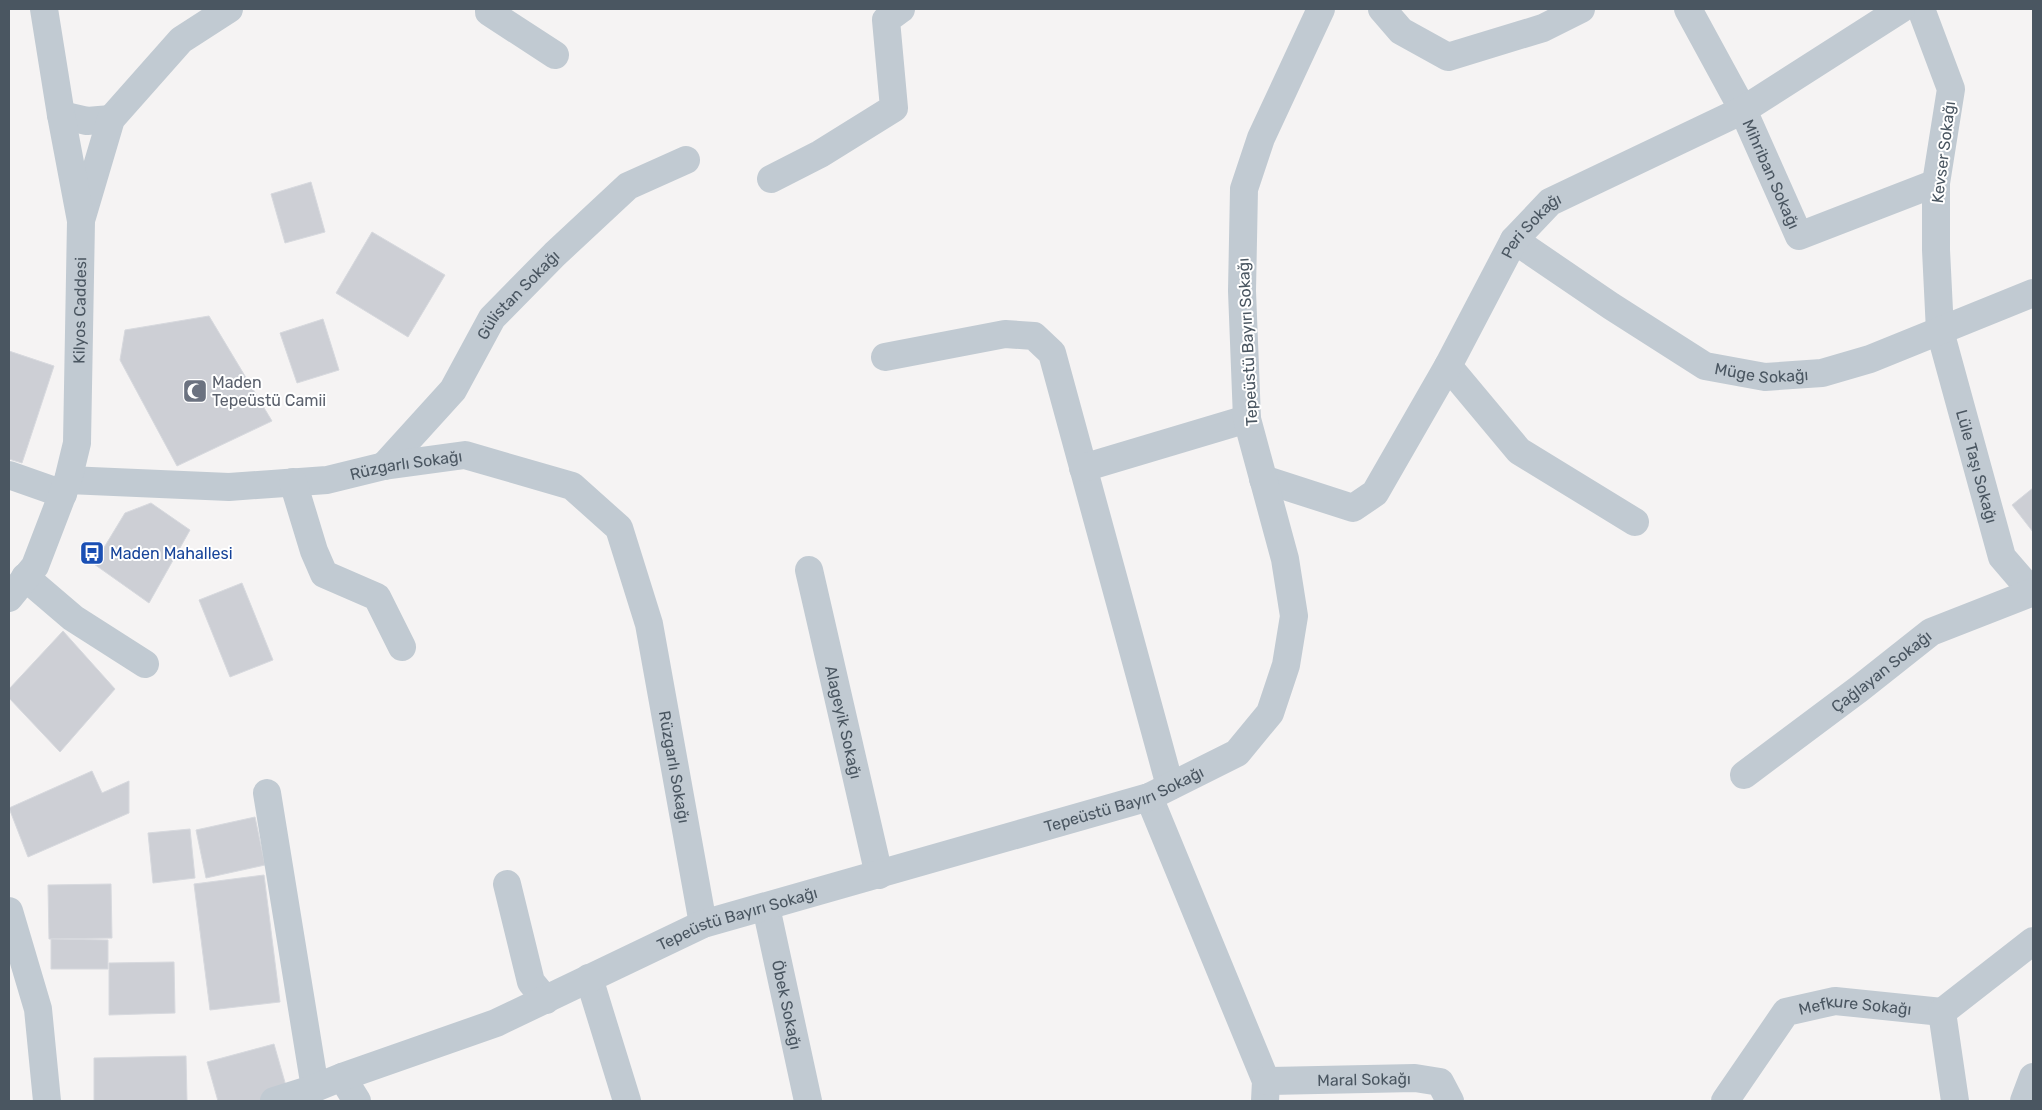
<svg xmlns="http://www.w3.org/2000/svg" width="2042" height="1110" font-family="Rubik,sans-serif">
	<style>
		.building { fill: #cdcfd5; stroke: #d7d9de }
		.lines { fill: none; stroke-linecap: round; stroke-linejoin: round }
		.minor { stroke: #c1cad2; stroke-width: 28 }
		.labels { text-anchor: middle; stroke-width: 4; stroke-linejoin: round; paint-order: stroke }
		.street-label { font-size: 16px; fill: #4a5661; stroke: #fff }
		.worship-label { font-size: 16px; fill: #5b616d; stroke: #fff; text-anchor: start }
		.transit-label { font-size: 16px; fill: #164399; stroke: #fff; text-anchor: start }
	</style>
	<rect width="100%" height="100%" fill="#f5f3f3"/>
	<g class="building">
		<path d="M311,182L325,232L285,243L271,194Z"/>
		<path d="M372,232L445,275L408,337L336,293Z"/>
		<path d="M209,316L272,421L177,466L120,360L125,330Z"/>
		<path d="M323,319L339,370L297,383L280,333Z"/>
		<path d="M9,351L54,366L22,463L9,459Z"/>
		<path d="M2033,488V532L2012,505Z"/>
		<path d="M151,503L190,530L149,603L94,564L125,513Z"/>
		<path d="M242,583L273,660L230,677L199,600Z"/>
		<path d="M63,631L115,689L60,752L9,698V689Z"/>
		<path d="M92,771L102,793L129,781V813L28,857L9,808Z"/>
		<path d="M255,817L265,865L206,878L196,830Z"/>
		<path d="M190,829L195,878L153,883L148,833Z"/>
		<path d="M264,875L280,1002L210,1010L194,884Z"/>
		<path d="M111,884L112,938L49,939L48,885Z"/>
		<path d="M51,939L108,940V969H51Z"/>
		<path d="M174,962L175,1013L109,1015V963Z"/>
		<path d="M274,1044L288,1093L258,1101H218L207,1062Z"/>
		<path d="M186,1056L187,1101H94V1058Z"/>
	</g>
	<g class="lines">
		<g class="minor">
			<path d="M489,9V12L555,55"/>
			<path d="M1382,9L1401,31L1448,57L1543,28L1581,9"/>
			<path id="s1" d="M1688,9L1743,110L1799,236L1936,183"/>
			<path id="s2" d="M1921,9L1951,89L1936,183V250L1940,331L2002,557L2032,592"/>
			<path d="M61,115L87,121L111,119"/>
			<path d="M771,179L820,154L894,108L886,20L901,9"/>
			<path d="M82,217L111,119L181,40L229,9"/>
			<path id="s3" d="M1514,240L1611,306L1705,366L1765,377L1822,373L1870,359L2033,293"/>
			<path d="M885,357L1005,334L1034,336L1052,353L1170,786"/>
			<path d="M1448,366L1519,451L1635,522"/>
			<path id="s4" d="M384,466L453,390L492,318L555,254L628,186L686,160"/>
			<path d="M1083,468L1247,419"/>
			<path d="M9,475L63,494"/>
			<path id="s5" d="M1263,479L1353,508L1375,493L1448,366L1514,240L1550,202L1743,110L1901,9"/>
			<path id="s6" d="M68,480L229,487L327,480L384,466L465,455L572,486L619,528L649,624L703,924"/>
			<path d="M293,482L314,551L324,574L377,597L402,647"/>
			<path id="s7" d="M809,570L879,875"/>
			<path d="M25,577L73,618L145,664"/>
			<path id="s8" d="M9,598L35,566L68,480L77,443L81,221L61,115L44,9"/>
			<path id="s9" d="M1744,775L1859,689L1931,632L2033,592"/>
			<path d="M267,793L315,1088"/>
			<path d="M1149,797L1266,1081L1265,1101"/>
			<path d="M507,884L531,982L546,1000"/>
			<path id="s10" d="M766,907L808,1101"/>
			<path d="M9,911L38,1009L47,1101"/>
			<path d="M589,978L627,1101"/>
			<path d="M342,1077L357,1101"/>
			<path id="s11" d="M1266,1081L1415,1078L1440,1082L1450,1101"/>
			<path id="s12" d="M274,1101L315,1088L342,1077L496,1023L703,924L1149,797L1237,753L1270,713L1286,665L1294,616L1285,559L1247,419L1242,291L1244,189L1261,138L1321,9"/>
			<path id="s13" d="M1725,1101L1786,1012L1835,1001L1942,1012"/>
			<path d="M1955,1101L1942,1012L2033,941"/>
			<path d="M2024,1101L2033,1077"/>
		</g>
	</g>
	<defs>
		<symbol id="mosque-square" viewBox="-11 -11 22 22"><rect x="-9" y="-9" width="18" height="18" rx="4" fill="#6b7280" stroke="#fff"/><path d="M3.5-4.9A6 6 0 1 0 3.5 4.9A5 5 0 1 1 3.5-4.9Z" fill="#fff"/></symbol>
		<symbol id="bus-square" viewBox="-11 -11 22 22"><rect x="-9" y="-9" width="18" height="18" rx="4" fill="#1a4fb4" stroke="#fff"/><path d="M-5-6H5V4H4V6H2V4H-2V6H-4V4H-5ZM-3.5-4V0h7V-4ZM-3.5 1.2v1.5H-2V1.2ZM2 1.2v1.5H3.5V1.2Z" fill="#fff"/></symbol>
	</defs>
	<g fill-rule="evenodd">
		<use href="#mosque-square" x="181" y="377" width="28" height="28"/>
		<use href="#bus-square" x="78" y="539" width="28" height="28"/>
	</g>
	<g class="labels">
		<g class="street-label">
			<text transform="translate(1943 152) rotate(-83)" y="6">Kevser Sokağı</text>
			<text dy="6" stroke="none"><textPath href="#s1" startOffset="185">Mihriban Sokağı</textPath></text>
			<text dy="6" stroke="none"><textPath href="#s5" startOffset="432">Peri Sokağı</textPath></text>
			<text dy="6" stroke="none"><textPath href="#s4" startOffset="219">Gülistan Sokağı</textPath></text>
			<text dy="6" stroke="none"><textPath href="#s8" startOffset="304">Kilyos Caddesi</textPath></text>
			<text transform="translate(1247 342) rotate(-93)" y="6">Tepeüstü Bayırı Sokağı</text>
			<text dy="6" stroke="none"><textPath href="#s3" startOffset="286">Müge Sokağı</textPath></text>
			<text dy="6" stroke="none"><textPath href="#s6" startOffset="340">Rüzgarlı Sokağı</textPath></text>
			<text dy="6" stroke="none"><textPath href="#s2" startOffset="469">Lüle Taşı Sokağı</textPath></text>
			<text dy="6" stroke="none"><textPath href="#s9" startOffset="172">Çağlayan Sokağı</textPath></text>
			<text dy="6" stroke="none"><textPath href="#s7" startOffset="156">Alageyik Sokağı</textPath></text>
			<text dy="6" stroke="none"><textPath href="#s6" startOffset="820">Rüzgarlı Sokağı</textPath></text>
			<text dy="6" stroke="none"><textPath href="#s12" startOffset="904">Tepeüstü Bayırı Sokağı</textPath></text>
			<text dy="6" stroke="none"><textPath href="#s12" startOffset="499">Tepeüstü Bayırı Sokağı</textPath></text>
			<text dy="6" stroke="none"><textPath href="#s10" startOffset="100">Öbek Sokağı</textPath></text>
			<text dy="6" stroke="none"><textPath href="#s13" startOffset="178">Mefkure Sokağı</textPath></text>
			<text dy="6" stroke="none"><textPath href="#s11" startOffset="98">Maral Sokağı</textPath></text>
		</g>
		<g class="worship-label">
			<text x="212" y="388">Maden<tspan x="212" dy="18">Tepeüstü Camii</tspan></text>
		</g>
		<g class="transit-label">
			<text x="110" y="559">Maden Mahallesi</text>
		</g>
	</g>
	<rect width="2042" height="1110" fill="none" stroke="#4a5661" stroke-width="20"/>
</svg>
